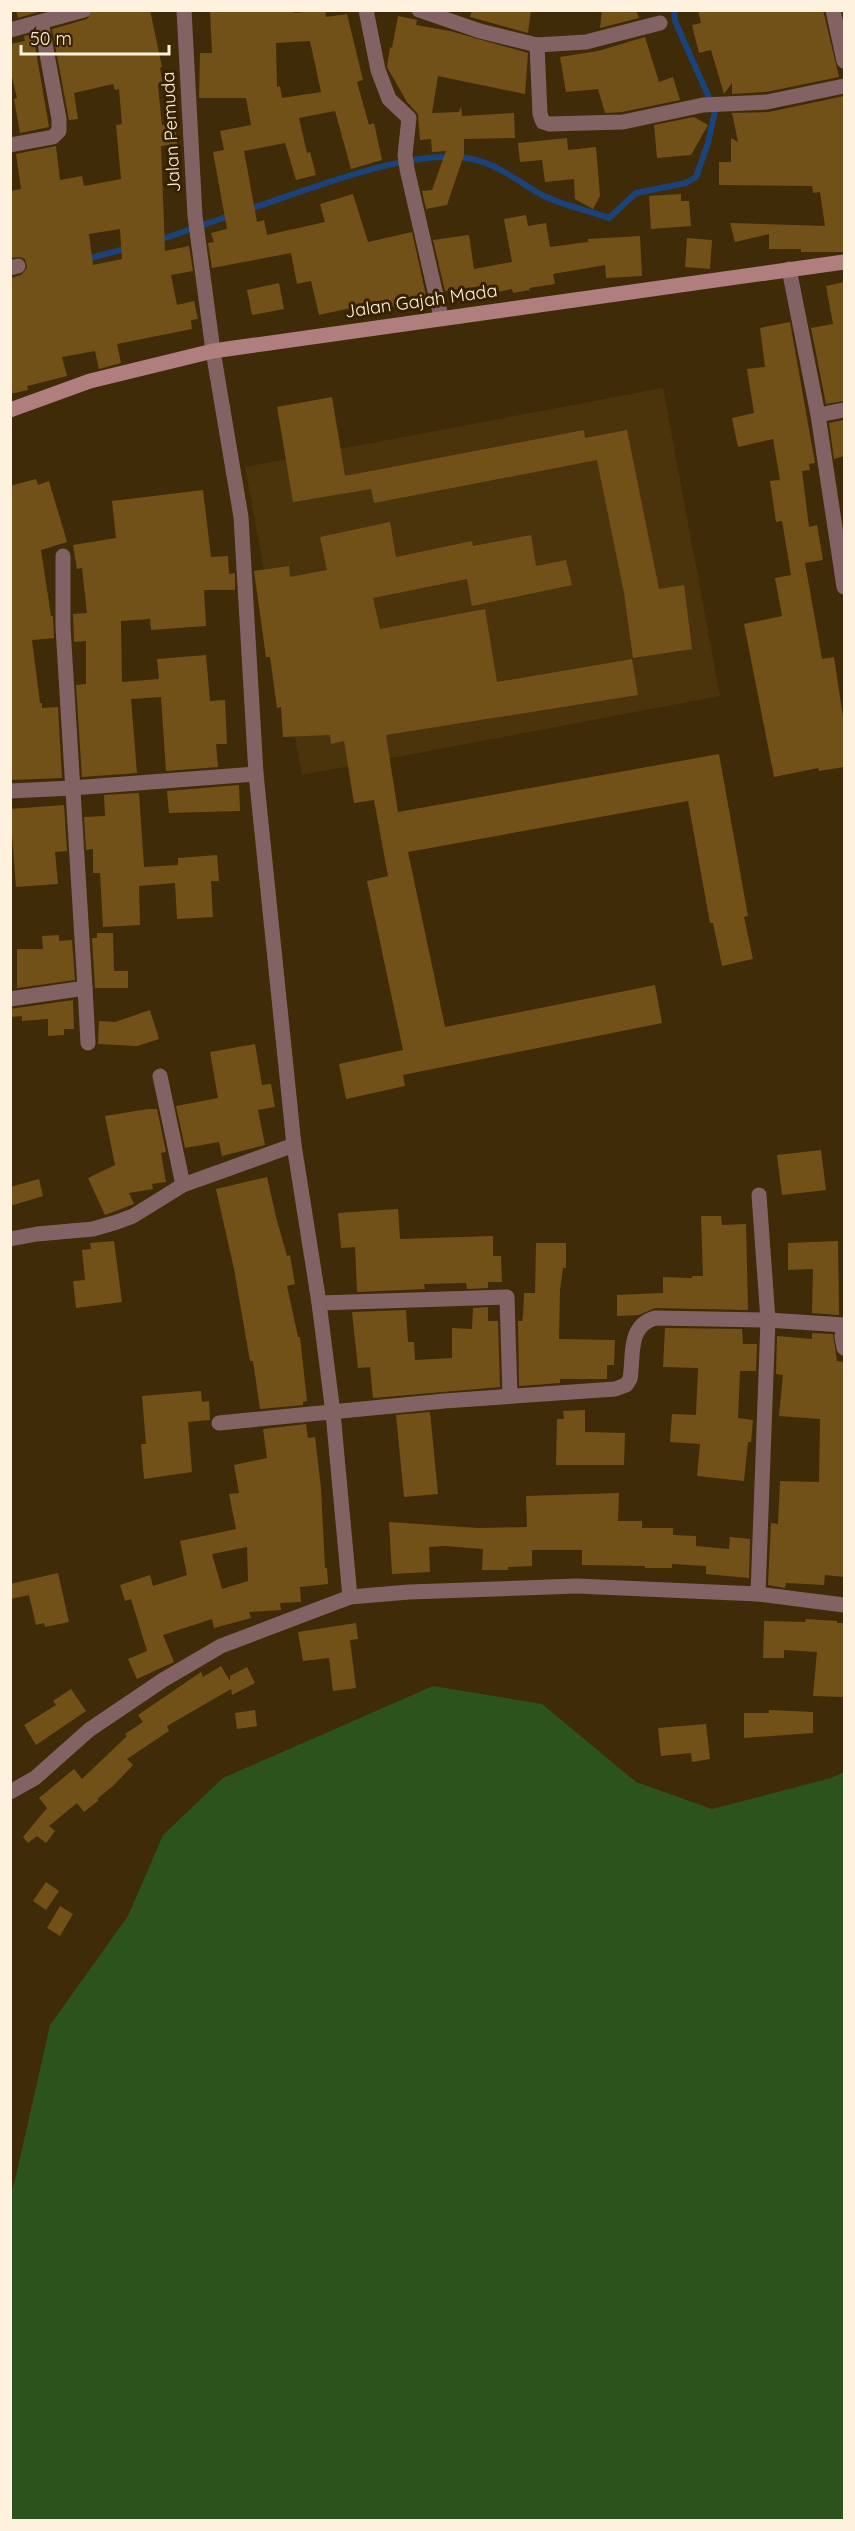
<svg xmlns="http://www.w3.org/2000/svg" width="855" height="2531" font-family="Quicksand,sans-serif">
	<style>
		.built { fill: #4b340c }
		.green { fill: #2d531d }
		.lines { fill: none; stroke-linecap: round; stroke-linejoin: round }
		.stream { stroke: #1b437b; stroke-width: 6 }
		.building { fill: #725118; fill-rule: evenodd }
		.minor { stroke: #836263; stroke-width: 15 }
		.tertiary { stroke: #836263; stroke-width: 15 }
		.secondary { stroke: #b17e7f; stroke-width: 15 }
		.labels { text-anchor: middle; stroke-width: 6; stroke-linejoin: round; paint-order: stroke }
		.street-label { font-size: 18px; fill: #fef1de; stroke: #352100 }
	</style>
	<rect width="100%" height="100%" fill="#3f2b08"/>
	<path class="built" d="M663,388L720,696L302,775L245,467Z"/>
	<path class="green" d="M433,1686L542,1704L636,1782L712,1809L831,1778L844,1772V2520H11V2192L15,2180L50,2025L128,1916L163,1835L223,1778Z"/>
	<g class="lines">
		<g class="stream">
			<path d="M247,210C305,191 419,144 476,160C500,166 519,182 540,194C561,205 587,210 609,218L636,193L686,183L696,177L708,143L715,111L675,21L674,10"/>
			<path d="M159,240L232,215"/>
			<path d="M86,259L129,248"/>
		</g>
	</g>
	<g class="building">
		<path d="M16,10H45L18,18Z"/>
		<path d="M93,10H150L162,67L160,68L163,85L158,86L162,125L175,124L177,144L161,146L165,251L189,246L193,271L171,275L177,305L194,301L198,319L191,320L192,329L117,344L121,363L99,369L95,351L62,357L67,376L27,386L28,390L10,394V278L21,275L27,268L25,259L20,257L10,258V191L21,189L16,154L56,146L60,180L82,176L84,186L121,179L116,125L122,124L119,89L115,90L113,84L74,93L78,119L69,120L52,29L87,19ZM120,229L122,259L93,265L89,234Z"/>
		<path d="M210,10H294V13L325,10L326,17L347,14L363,80L357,82L369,125L374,123L382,160L351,169L335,111L299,118L307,153L310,152L316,175L296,180L285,143L244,151L257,222L264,220L267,235L325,222L320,204L353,194L368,242L412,232L427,300L356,314L355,307L319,315L311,281L297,284L291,253L212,268L208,243L214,242L211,233L227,229L213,152L224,150L220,131L251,125L246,98H199L200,53H212ZM310,41L321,92L282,98L280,86L277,87L276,43Z"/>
		<path d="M472,10H531L528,33L470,17Z"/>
		<path d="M602,10H636L639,18L600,28Z"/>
		<path d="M698,10H823L839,77L766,92L732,94V83L724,94L711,50L699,53L692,25L701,23Z"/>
		<path d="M398,16L417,20L416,25L450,31L528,53L525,94L438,76L432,113L459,112L461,106L462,116L514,113L515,138L464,139V155L447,205L426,209L422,191L432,190L446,151L432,152L431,139L420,140L418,114L407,102L387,67L390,47L392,48Z"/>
		<path d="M33,34L49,127L20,133L14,99L17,98L10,69V44L25,41L24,36Z"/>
		<path d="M645,37L659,82L673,77L680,100L622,112L605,113L598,89L566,92L560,57L598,51Z"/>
		<path d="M844,96V252H801V249H769V234L735,242L730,223L825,226L820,192L813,193L812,186L719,185V162H731V138L738,142L732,113L769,112Z"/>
		<path d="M694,117L708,125L691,155L657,158L654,125Z"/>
		<path d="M567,138L568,150L596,147L600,196L593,209L575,199L574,179L545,182L542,160L520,162L518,143Z"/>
		<path d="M681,194V201H689L691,226L651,229L649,196Z"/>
		<path d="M526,215L528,226L546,223L550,247L588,242V239L640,236L642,276L606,278L605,265L553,274L555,284L529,288L530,290L513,293L512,289L483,295L482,286L445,291L433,240L469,235L474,269L512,262L504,219Z"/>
		<path d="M687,238L712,240L710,269L685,267Z"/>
		<path d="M844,282V401L826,404L811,328L833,324L826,286Z"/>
		<path d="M279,283L284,309L252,315L247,290Z"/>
		<path d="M790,322L815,463L809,464L810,470L802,471L809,527L817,525L823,560L805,563L822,659L834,657L844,724V767L819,771L818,768L774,777L744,624L782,616L775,578L791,575L782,521L776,522L770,481L780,480L773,439L738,447L732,418L754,413L747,369L765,367L760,328Z"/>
		<path d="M332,397L345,476L584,430L585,438L627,430L659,589L684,585L692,649L633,658L624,593L597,460L374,503L371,489L293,502L277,407Z"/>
		<path d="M844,420V456L834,459L829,423Z"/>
		<path d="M36,479L38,485L49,481L67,542L41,550L51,616H53L54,638L32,640L40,703H42V708L58,707L62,778L10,780V486Z"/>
		<path d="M203,490L211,557L228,556L229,574L235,573V590H204L206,626L151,630L150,619L121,621L122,682L159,679L157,659L206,655L210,701L225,700L227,744H216L218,767L166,771L161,697L131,699L137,773L82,777L76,685L86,684V641L74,642L73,614L87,613L82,568L77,569L73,545L116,538L112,501Z"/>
		<path d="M390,522L396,557L472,541L473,546L531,535L536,566L566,560L572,585L472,606L467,579L373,598L380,629L485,609L497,682L632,659L638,695L386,735L398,812L719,754L748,916L744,917L753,959L722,966L713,923H710L688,801L408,852L445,1027L655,985L662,1023L403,1075L405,1086L346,1099L339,1064L403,1050L367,881L388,876L374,800L354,803L344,741L331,744L330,735L283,737L281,707L277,708L270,657H266L254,571L289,566L290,577L327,570L320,537Z"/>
		<path d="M239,785L240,811L169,813L167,791Z"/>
		<path d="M139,793L144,867L178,865V858L217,855L219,881H211L213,917L177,919L175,883L139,886L140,925L103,927L100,873H93V849L86,850L84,817L105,816L104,795Z"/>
		<path d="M64,805L67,851L55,852L58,884L16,887L10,809Z"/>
		<path d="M97,933H113L114,971H128V988H95L92,938H97Z"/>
		<path d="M59,935V941L72,940L75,980L17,988V949H43L42,936Z"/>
		<path d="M73,1000L74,1029H64V1035L48,1036V1019L22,1021V1016L10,1017V1009Z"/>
		<path d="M150,1010L159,1039L137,1046L98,1044L99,1021L115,1022Z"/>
		<path d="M255,1044L262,1085L271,1084L275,1107L258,1110L265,1145L222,1156L219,1142L185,1148L176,1106L218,1098L210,1052Z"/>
		<path d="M148,1109H157L166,1152L161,1153L166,1182L152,1184L153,1189L129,1193L134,1204L105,1215L88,1178L115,1165L105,1116Z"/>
		<path d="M821,1150L826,1190L782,1195L777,1155Z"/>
		<path d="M267,1177L276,1217L287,1256L290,1255L295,1284L287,1286L298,1337H300L307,1401L303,1402V1405L260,1409L253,1361H250L234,1269L216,1189Z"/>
		<path d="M39,1179L43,1196L10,1206V1187Z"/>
		<path d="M398,1209L400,1239L493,1236V1256H501L502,1282H488V1288L467,1289L466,1283L424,1284L425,1289L357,1292L355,1247L341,1248L338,1213Z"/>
		<path d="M701,1216H721L722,1225L746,1224L748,1310L655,1308L639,1315L617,1316V1295L663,1293V1277L692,1278V1276H703Z"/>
		<path d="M114,1241L122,1302L76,1308L73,1281L85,1280L82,1250L91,1249L90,1243Z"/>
		<path d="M838,1241L839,1315L812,1313L813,1269L788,1270V1243Z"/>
		<path d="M536,1243H566V1268H563L560,1290L559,1339L615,1340L614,1365H607V1379H560V1383L519,1386L518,1321H522L523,1316L524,1293H535Z"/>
		<path d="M488,1307V1321H498L500,1387L373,1398L370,1367L358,1368L352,1312L406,1310L408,1342H414L415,1360L452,1358V1328L472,1329L473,1308Z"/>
		<path d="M665,1328L742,1329L743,1344H757L756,1371H740L738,1418L753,1420L751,1442H748L744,1481L697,1476L700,1444L670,1442L672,1414L696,1415L698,1368L663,1367Z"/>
		<path d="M812,1333L833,1334L837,1361L844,1362V1577L825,1575L824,1585L786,1583L785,1588L768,1585L771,1523L778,1524L780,1481L819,1482L820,1419L779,1416L783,1375L776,1374L777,1336L812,1339Z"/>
		<path d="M201,1391L202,1402L209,1401L210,1420L188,1422L192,1472L144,1479L141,1444H146L142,1396Z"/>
		<path d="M585,1410V1432L625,1433L624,1465H556L557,1419H564L563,1411Z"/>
		<path d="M430,1412L438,1494L404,1497L396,1415Z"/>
		<path d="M306,1424L308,1438L315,1437L321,1488L325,1568H327L328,1584L300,1587L301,1602L280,1603L281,1610L249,1612L251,1618L214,1628L212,1619L163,1635L174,1662L137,1679L128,1659L147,1651L131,1599L125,1601L120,1585L150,1575L153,1586L187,1575L180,1541L236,1529L229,1494L239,1493L234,1465L267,1458L263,1429ZM247,1547L248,1581L222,1589L212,1554Z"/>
		<path d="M619,1493L618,1521H642V1528H673V1535L696,1536V1546L729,1549L730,1537L750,1539L749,1578L706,1574V1566L672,1564V1568H645V1566L582,1565V1550H532V1566L508,1567V1570H482L483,1549L445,1546L429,1547L430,1572L392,1574L389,1522L478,1528L527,1527L526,1496Z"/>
		<path d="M58,1573L69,1622L45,1627L44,1623L36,1625L29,1595L10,1599V1584Z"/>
		<path d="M806,1619L837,1621V1623H844V1697L813,1696L817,1652L784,1650V1658H763L764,1621L805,1622Z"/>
		<path d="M356,1623L358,1639L350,1640L356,1688L333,1691L329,1658L303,1661L298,1632Z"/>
		<path d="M221,1666L230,1681V1676L247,1667L255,1683L232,1695L231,1689L167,1726L169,1731L127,1759L133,1765L114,1785L97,1799L99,1800L84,1812L77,1803L49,1826L55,1831L46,1843L37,1836L28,1843L23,1837L47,1808L39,1798L74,1769L82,1779L127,1736L125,1734L143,1722L138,1715L201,1672L203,1677Z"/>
		<path d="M71,1689L86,1711L36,1745L24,1725L56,1705L53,1701Z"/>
		<path d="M255,1710L257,1726L237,1729L235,1713Z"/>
		<path d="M769,1710L813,1712V1733L744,1738V1713H769Z"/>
		<path d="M706,1724L710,1759L692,1762L691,1753L661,1756L658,1728Z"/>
		<path d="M46,1882L59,1891L46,1910L33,1901Z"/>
		<path d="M60,1906L73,1914L60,1936L47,1928Z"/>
	</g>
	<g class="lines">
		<g class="minor">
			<path d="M366,10L378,70L389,99L409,118L405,155L407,169L441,317"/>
			<path d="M419,10L480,31L537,45L586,42L660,23"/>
			<path d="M833,10L844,61"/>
			<path d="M10,30L84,10"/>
			<path d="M537,45L540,114L543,122L549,124L623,122L703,105L767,102L844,86"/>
			<path d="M10,145L53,137L59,131V119L41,22"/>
			<path d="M10,268L18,266"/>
			<path d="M789,269L818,415L844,587"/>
			<path d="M818,415L844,410"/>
			<path d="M10,791L72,788L256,774"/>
			<path d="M85,988L88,1043"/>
			<path d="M10,999L85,988L63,627V556"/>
			<path d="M160,1076L183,1185"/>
			<path d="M10,1239L37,1234L93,1229L117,1222L133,1216L183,1185L294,1145"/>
			<path d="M319,1303L507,1297L510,1396"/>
			<path d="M844,1325L842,1337L844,1348"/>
			<path d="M219,1423L444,1401L615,1389L626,1385L630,1379C634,1356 627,1326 655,1318L768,1320L844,1325"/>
			<path d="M758,1594L768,1320L759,1195"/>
		</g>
		<g class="tertiary">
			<path d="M184,10L195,216L213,351L241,517L256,774L294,1145L319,1303L333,1413L350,1597"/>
			<path d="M10,1792L35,1778L89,1730L163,1680L221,1646L350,1597L409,1592L577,1586L758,1594L844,1605"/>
		</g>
		<path class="secondary" d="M10,410L90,381L213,351L844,262"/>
	</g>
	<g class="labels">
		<g class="street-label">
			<text transform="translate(171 132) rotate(-93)" y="6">Jalan Pemuda</text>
			<text transform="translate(421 301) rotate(-8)" y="6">Jalan Gajah Mada</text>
		</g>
	</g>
	<rect width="855" height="2531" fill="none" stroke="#fef1de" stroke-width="24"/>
	<path d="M21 45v9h148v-9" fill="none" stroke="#fef1de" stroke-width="3"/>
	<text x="30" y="45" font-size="18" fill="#fef1de" stroke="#352100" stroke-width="4.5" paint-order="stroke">50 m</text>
</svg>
